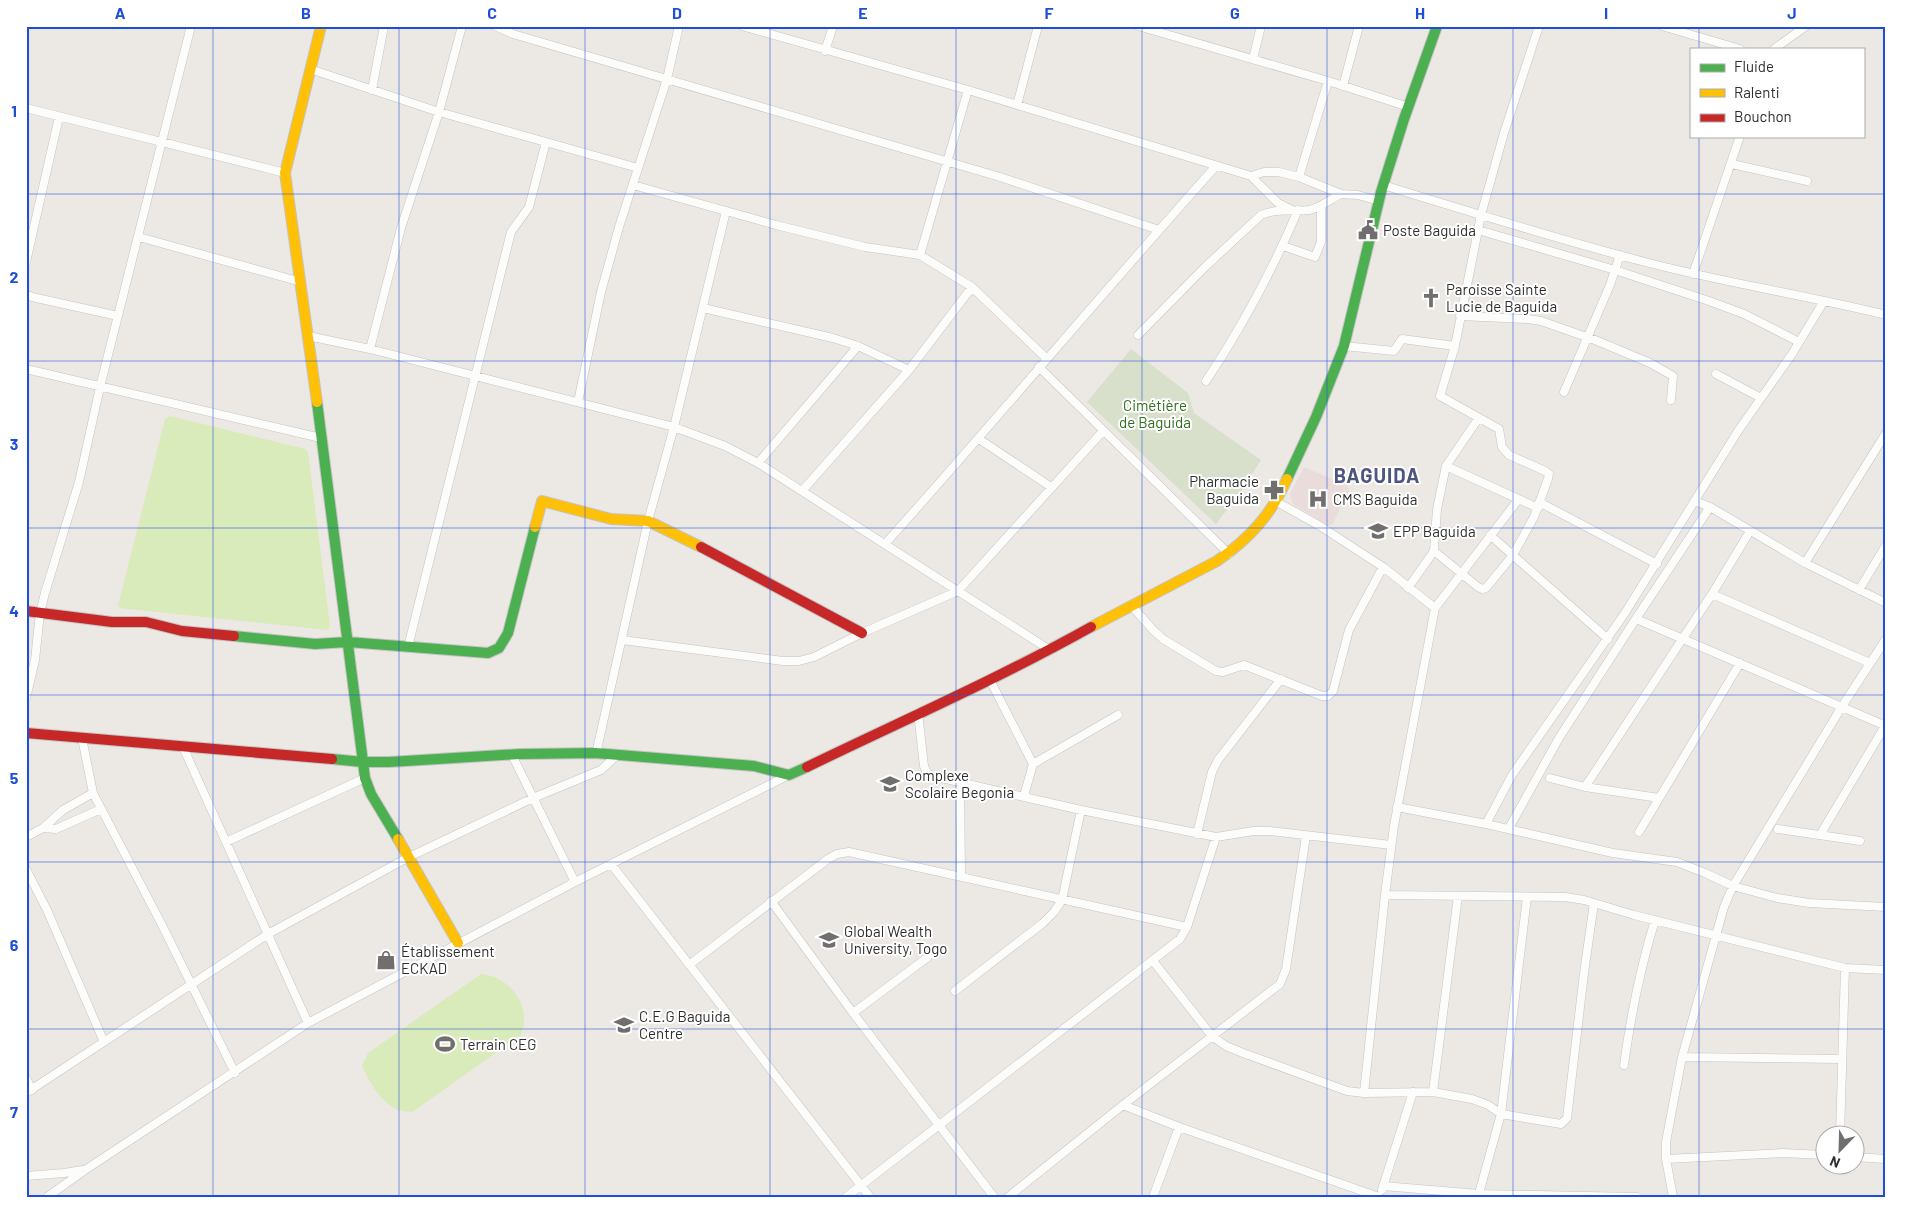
<svg xmlns="http://www.w3.org/2000/svg" width="1912" height="1223" viewBox="0 0 1912 1223" font-family="Barlow,sans-serif">
<rect width="100%" height="100%" fill="#ece8e4"/>
<path fill="#e9dcdb" d="M1304,467L1348,486L1349,491L1332,525H1328L1293,504L1290,494Z"/>
<path fill="#d8e0cc" d="M1131,349L1188,393L1194,413L1261,460L1242,490L1216,524L1087,402Z"/>
<path fill="#d9eabb" d="M170,416L305,449L308,452L330,626L328,630L120,608L118,606L165,419Z
M481,974C511,977 532,1006 521,1035L412,1112C385,1112 373,1088 362,1066L368,1053Z"/>
<g fill="none" stroke-linecap="round" stroke-linejoin="round">
<defs>
<path id="street" d="M495,26L513,34L1000,177L1159,230
M742,26L968,90L1251,176L1278,203L1292,210
M1138,26L1328,81L1409,107
M1662,26L1740,49
M1774,49L1806,26
M825,51L833,26
M1253,59L1261,26
M310,69L439,112L638,168
M1343,86L1359,26
M372,90L384,26
M1017,105L1038,26
M26,108L285,173
M1732,164L1807,181
M1251,176L1264,172H1279L1299,177L1341,194L1358,195L1379,201
M1299,177L1328,81
M633,185L776,225L865,247L920,255L972,287L1046,358
M1383,185C1470,212 1557,239 1645,262C1725,283 1806,295 1886,315
M1478,230L1615,270L1709,301L1744,314L1799,342
M139,237L301,282
M1283,246L1315,257L1321,242V206
M920,255L968,90
M26,262L59,117
M1693,274L1740,136
M26,294L32,297L118,316
M703,308L833,338L858,346L909,370
M1460,316L1528,319L1541,321L1595,340L1650,363L1673,376L1671,400
M1138,335L1205,267L1261,215C1277,208 1292,212 1309,210C1321,208 1330,199 1341,194
M308,336L370,349L674,427L725,446L758,463L1050,650
M1344,346L1394,351L1402,339L1455,346
M370,349L401,228L439,112L462,26
M1039,367L1229,554
M26,369L321,438
M1716,374L1761,398
M1206,381C1242,327 1273,269 1298,210
M1564,392L1610,285L1620,255
M578,402L601,292L619,227L667,79L679,26
M979,439L1051,487
M758,463L858,346
M1446,466L1538,508
M802,491L909,370L972,287
M1695,501L1710,507L1751,531L1805,563L1886,603
M1277,502L1320,526L1383,567L1435,608
M1539,502L1657,564
M1490,535L1608,639
M885,544C997,419 1104,291 1216,166
M1434,551L1478,587L1482,589L1486,588L1513,555L1534,517L1548,479L1549,474L1545,471L1509,455L1502,447L1499,429L1440,396L1455,346L1481,215L1504,133L1539,26
M1805,563L1886,433
M1408,588L1434,551L1437,509L1446,466L1478,419
M1859,590L1886,545
M1712,594L1870,663
M1131,605L1153,630L1163,639L1216,671L1223,672L1244,665L1322,696H1328L1333,691L1349,630L1383,567
M1641,621L1886,726
M622,640L783,661H799L814,657L862,633L958,591L1103,431
M408,647L511,232L529,207L546,142
M990,680L1033,764
M26,698L35,660L40,613L45,593L79,482L100,387L191,26
M918,713L924,766L927,773L933,776L1081,810L1216,837L1254,831H1270L1391,845
M82,738L93,793L162,925L235,1073
M183,747L308,1023
M596,754L648,521L674,427L726,211
M512,755L575,882
M1550,778L1585,787L1712,594L1747,536
M960,781L961,877
M1585,787L1659,798
M1024,796L1033,764L1118,715
M1397,807L1486,824L1512,775L1625,613L1738,431L1792,354L1824,301
M1486,824L1613,853L1677,862L1705,873L1733,886L1777,898L1809,903L1886,907
M43,828L56,829L101,809
M1509,828L1559,738L1637,617L1710,507
M1778,829L1860,841
M1639,832L1740,663
M1197,834L1212,772L1218,760L1281,679
M1820,835L1885,726
M26,837L43,828L63,810L93,793
M226,842L365,778
M611,864L870,1197
M26,869L47,910L104,1042
M1385,895L1565,897L1584,900L1634,915L1845,968L1886,970
M771,901L853,1013L994,1197
M1153,961L1212,1036L1226,1046L1243,1053L1347,1091L1364,1093L1433,1092L1472,1099L1488,1105L1501,1114L1561,1124L1567,1118L1584,973L1594,903
M689,965L828,859L837,854L849,852L1187,927
M955,991L1043,923L1054,912L1062,900L1081,810
M853,1013L928,957
M1682,1057L1842,1059
M1624,1065C1631,1014 1640,969 1655,920
M26,1078L32,1090
M1433,1092L1458,896
M26,1093L268,934L407,858L533,798L601,770L616,756
M1364,1093L1385,895L1394,826L1435,608L1518,500
M1123,1105L1179,1127L1379,1197
M1840,1136L1845,968
M1854,1157L1886,1159
M1666,1159L1783,1153L1824,1155
M26,1176L64,1173L83,1170
M1383,1186L1479,1194L1637,1197
M1382,1190L1413,1092
M47,1197L85,1170L308,1023L575,882L789,775
M846,1197L1180,939L1187,927L1216,837
M1008,1197L1123,1105L1280,984L1286,969L1306,836
M1153,1197L1179,1127
M1478,1197L1501,1114L1527,897
M1673,1197L1666,1159V1142L1682,1057L1724,907L1733,886L1841,708L1886,639"/>
<path id="fast" d="M317,402L365,778L371,794L398,839
M1287,479L1316,417L1344,346L1381,192L1404,119L1437,26
M234,636L315,644L348,642L488,653L499,648L508,633L535,527
M332,759L363,762H389L520,754L595,753L754,766L789,775L807,767"/>
<path id="slow" d="M317,402L285,173L321,26
M535,527L542,501L611,519L648,521L701,547
M1091,627L1217,561C1249,539 1271,515 1287,479
M398,839L458,943"/>
<path id="jam" d="M701,547L862,633
M26,611L112,622H146L182,631L234,636
M26,733L332,759
M807,767C902,721 998,679 1091,627"/>
</defs>
<use href="#street" stroke="#c5c4c5" stroke-width="9"/>
<use href="#fast" stroke="#c5c4c5" stroke-width="12"/>
<use href="#slow" stroke="#c5c4c5" stroke-width="12"/>
<use href="#jam" stroke="#c5c4c5" stroke-width="12"/>
<use href="#street" stroke="#fcfcfb" stroke-width="8"/>
<use href="#fast" stroke="#4caf50" stroke-width="10"/>
<use href="#slow" stroke="#ffc107" stroke-width="10"/>
<use href="#jam" stroke="#c62828" stroke-width="10"/>
</g>
<path fill="none" stroke="#1d4ed8" stroke-width="1" stroke-opacity="0.55" d="M213,26V1197M399,26V1197M585,26V1197M770,26V1197M956,26V1197M1142,26V1197M1327,26V1197M1513,26V1197M1699,26V49M1699,136V1197M26,194H1886M26,361H1886M26,528H1886M26,695H1886M26,862H1886M26,1029H1886"/>
<defs>
<symbol id="civic-bare" viewBox="-9 -9 18 18"><path d="M-.6-6.5H3V-4.5H.6V-3L4-1V1h2V6H-6V1h2V-1L-.6-3ZM-1.2 2.5V6h2.4V2.5Z" fill="#706f6e" stroke="#fff" stroke-width="2.5" paint-order="stroke"/></symbol>
<symbol id="church-bare" viewBox="-9 -9 18 18"><path d="M-1.2-6h2.4v3.5h3.3v2.4h-3.3V6h-2.4V-.1h-3.3v-2.4h3.3Z" fill="#706f6e" stroke="#fff" stroke-width="2.5" paint-order="stroke"/></symbol>
<symbol id="pharmacy-bare" viewBox="-9 -9 18 18"><path d="M-2-6h4v4h4v4h-4v4h-4v-4h-4v-4h4Z" fill="#706f6e" stroke="#fff" stroke-width="2.5" paint-order="stroke"/></symbol>
<symbol id="hospital-bare" viewBox="-9 -9 18 18"><path d="M-5-5h3v3.5h4V-5h3V5h-3V1.5h-4V5h-3Z" fill="#706f6e" stroke="#fff" stroke-width="2.5" paint-order="stroke"/></symbol>
<symbol id="school-bare" viewBox="-9 -9 18 18"><path d="M0-5L7-2L0 1L-7-2ZM-4 1L0 2.5L4 1V4Q0 6-4 4Z" fill="#706f6e" stroke="#fff" stroke-width="2.5" paint-order="stroke"/></symbol>
<symbol id="university-bare" viewBox="-9 -9 18 18"><path d="M0-5L7-2L0 1L-7-2ZM-4 1L0 2.5L4 1V4Q0 6-4 4Z" fill="#706f6e" stroke="#fff" stroke-width="2.5" paint-order="stroke"/></symbol>
<symbol id="shop-bare" viewBox="-9 -9 18 18"><path d="M-5-2.5h2.3a2.7 3.5 0 0 1 5.4 0H5L5.5 6h-11ZM-1.5-2.5h3a1.5 2.3 0 0 0-3 0Z" fill="#706f6e" stroke="#fff" stroke-width="2.5" paint-order="stroke"/></symbol>
<symbol id="stadium-bare" viewBox="-9 -9 18 18"><path d="M0-5a6.5 5 0 1 0 0 10a6.5 5 0 1 0 0-10ZM-3.5-1.8h7v3.6h-7Z" fill="#706f6e" stroke="#fff" stroke-width="2.5" paint-order="stroke"/></symbol>
</defs>
<g fill-rule="evenodd">
<use href="#civic-bare" x="1354" y="216" width="28" height="28"/>
<use href="#church-bare" x="1417" y="284" width="28" height="28"/>
<use href="#pharmacy-bare" x="1260" y="476" width="28" height="28"/>
<use href="#hospital-bare" x="1304" y="485" width="28" height="28"/>
<use href="#school-bare" x="1364" y="517" width="28" height="28"/>
<use href="#school-bare" x="876" y="770" width="28" height="28"/>
<use href="#university-bare" x="815" y="926" width="28" height="28"/>
<use href="#shop-bare" x="372" y="946" width="28" height="28"/>
<use href="#school-bare" x="610" y="1011" width="28" height="28"/>
<use href="#stadium-bare" x="431" y="1030" width="28" height="28"/>
</g>
<g text-anchor="middle" dominant-baseline="central" stroke-width="4" stroke-linejoin="round" paint-order="stroke">
<g font-size="15" fill="#2e2e2e" stroke="#fff" text-anchor="start">
<text x="1383" y="230">Poste Baguida</text>
<text x="1446" y="289">Paroisse Sainte<tspan x="1446" dy="17">Lucie de Baguida</tspan></text>
<text x="1259" y="481" text-anchor="end">Pharmacie<tspan x="1259" dy="17">Baguida</tspan></text>
<text x="1333" y="499">CMS Baguida</text>
<text x="1393" y="531">EPP Baguida</text>
<text x="905" y="775">Complexe<tspan x="905" dy="17">Scolaire Begonia</tspan></text>
<text x="844" y="931">Global Wealth<tspan x="844" dy="17">University, Togo</tspan></text>
<text x="401" y="951">Établissement<tspan x="401" dy="17">ECKAD</tspan></text>
<text x="639" y="1016">C.E.G Baguida<tspan x="639" dy="17">Centre</tspan></text>
<text x="460" y="1044">Terrain CEG</text>
</g>
<g font-size="15" fill="#2c6e1b" stroke="#fff">
<text x="1155" y="405">Cimétière<tspan x="1155" dy="17">de Baguida</tspan></text>
</g>
<g font-size="20" font-weight="bold" letter-spacing="1" fill="#4d5680" stroke="#fff">
<text x="1377" y="475">BAGUIDA</text>
</g>
</g>
<rect width="1912" height="1223" fill="none" stroke="#ffffff" stroke-width="55"/>
<rect x="1690" y="48" width="175" height="90" fill="#ffffff" stroke="#ababab"/>
<rect x="1700" y="64" width="25" height="8" fill="#4caf50" stroke="#ababab"/>
<text x="1734" y="72" font-size="15" fill="#2e2e2e">Fluide</text>
<rect x="1700" y="89" width="25" height="8" fill="#ffc107" stroke="#ababab"/>
<text x="1734" y="98" font-size="15" fill="#2e2e2e">Ralenti</text>
<rect x="1700" y="114" width="25" height="8" fill="#c62828" stroke="#ababab"/>
<text x="1734" y="122" font-size="15" fill="#2e2e2e">Bouchon</text>
<g transform="translate(1840 1150) rotate(203)"><circle r="24" fill="#ffffff" stroke="#ababab"/>
<path d="M0-4L9 19L0 12L-9 19Z" fill="#706f6e"/>
<text y="-8" font-size="14" font-weight="bold" text-anchor="middle" fill="#2e2e2e">N</text>
</g>
<rect x="28" y="28" width="1856" height="1168" fill="none" stroke="#1d4ed8" stroke-width="2"/>
<g font-size="16" text-anchor="middle" font-weight="bold" fill="#1d4ed8">
<text x="120" y="19">A</text>
<text x="306" y="19">B</text>
<text x="492" y="19">C</text>
<text x="677" y="19">D</text>
<text x="863" y="19">E</text>
<text x="1049" y="19">F</text>
<text x="1235" y="19">G</text>
<text x="1420" y="19">H</text>
<text x="1606" y="19">I</text>
<text x="1792" y="19">J</text>
<text x="14" y="117">1</text>
<text x="14" y="283">2</text>
<text x="14" y="450">3</text>
<text x="14" y="617">4</text>
<text x="14" y="784">5</text>
<text x="14" y="951">6</text>
<text x="14" y="1118">7</text>
</g>
</svg>
